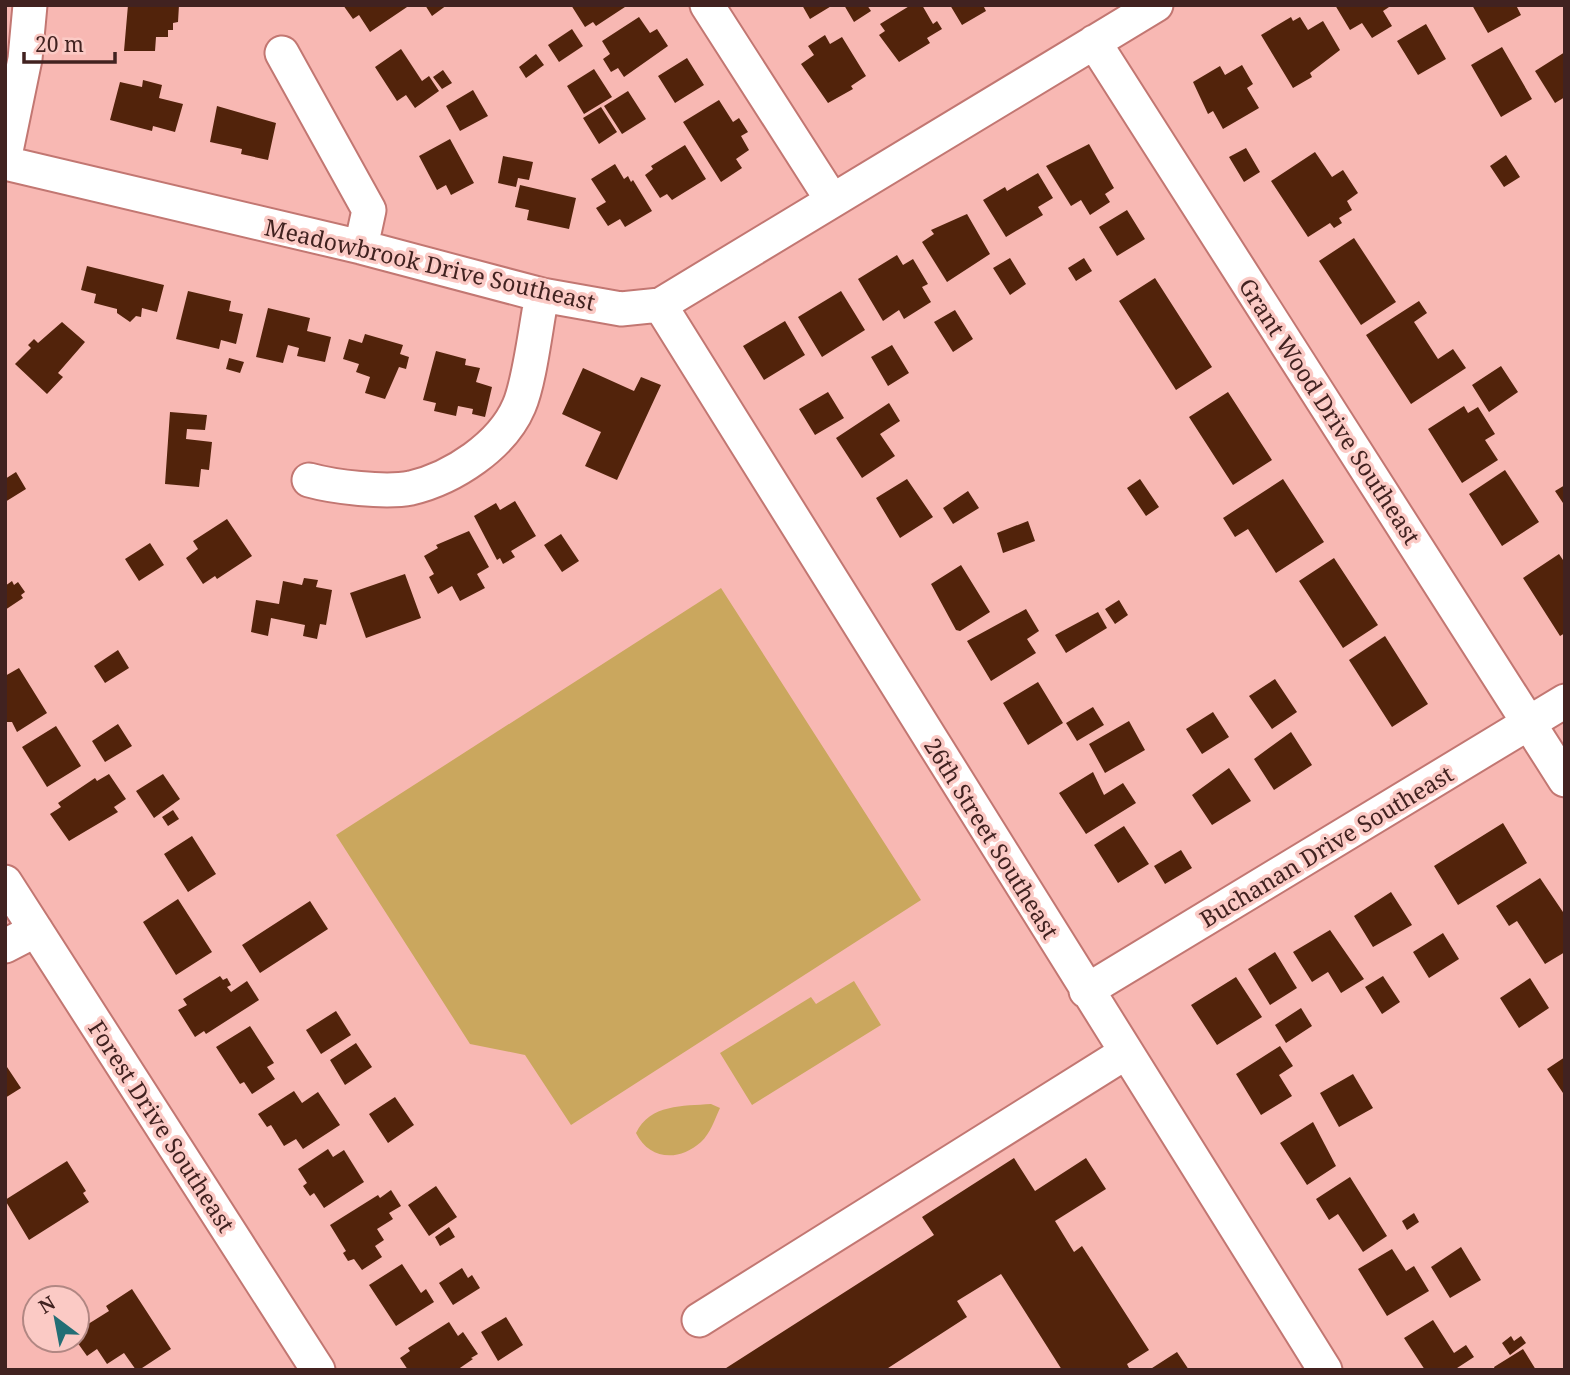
<svg xmlns="http://www.w3.org/2000/svg" width="1570" height="1375" viewBox="0 0 1570 1375" font-family="'Noto Serif',serif">
<rect width="100%" height="100%" fill="#f8b8b3"/>
<path fill="#caa75e" d="M721,588L921,900L571,1125L525,1055L470,1044L336,835Z
M854,981L881,1025L752,1105L720,1053L811,997L816,1004Z
M711,1104L720,1108C715,1119 710,1134 701,1142C679,1162 649,1160 636,1133C650,1104 683,1106 711,1104Z"/>
<path fill="#52230b" d="M128,5H179L178,22L173,23V30H168V37H156L155,51H124Z
M343,5H410L370,32L359,15L353,19Z
M425,5H447L432,16Z
M571,5H628L596,26L593,22L585,27Z
M802,5H833L810,19Z
M844,5H867L871,11L854,22Z
M911,5H922L933,24L937,21L942,29L927,38L930,43L899,62L879,35L885,31L880,24Z
M950,5H983L986,11L962,25Z
M1335,5H1392L1383,11L1392,26L1372,38L1362,23L1350,30Z
M1472,5H1516L1521,15L1488,33Z
M639,17L650,33L657,29L668,46L624,77L618,68L611,72L603,59L610,54L602,41Z
M1291,17L1293,21L1300,17L1308,30L1323,21L1340,50L1310,73L1312,77L1293,88L1261,35Z
M1426,24L1446,59L1418,75L1397,41Z
M572,29L583,46L559,62L548,45Z
M825,35L830,44L842,37L866,76L851,86L853,89L828,103L801,64L814,55L808,46Z
M1502,47L1532,99L1501,117L1471,65Z
M401,49L422,81L429,76L439,91L415,108L406,95L397,101L375,67Z
M1565,52V97L1555,103L1535,71Z
M536,54L544,65L526,78L519,67Z
M687,58L704,85L675,103L658,76Z
M1242,65L1253,84L1247,88L1259,108L1223,129L1213,111L1208,114L1193,82L1220,66L1225,75Z
M594,69L612,97L584,114L567,86Z
M443,70L452,83L442,89L433,77Z
M143,80L162,85L159,98L183,104L175,132L153,126L152,131L110,120L120,82L142,87Z
M473,90L488,116L460,131L446,106Z
M628,91L646,119L622,134L604,106Z
M719,100L733,122L739,118L748,132L741,136L749,150L736,159L742,168L721,182L683,122Z
M217,106L276,123L268,160L241,154L242,149L210,142Z
M601,107L617,132L599,144L583,118Z
M450,139L474,183L451,195L446,185L437,190L419,156Z
M1089,144L1114,188L1105,194L1110,202L1090,215L1081,200L1071,206L1046,166Z
M685,145L706,179L672,200L667,194L660,198L645,175L653,169L651,166Z
M1246,148L1260,172L1244,182L1229,157Z
M1315,152L1332,177L1343,170L1358,193L1347,201L1352,210L1339,218L1342,223L1334,228L1330,223L1308,237L1271,181Z
M1506,155L1520,177L1504,187L1490,166Z
M503,156L533,162L529,180L518,178L516,187L498,183Z
M615,164L624,179L628,176L631,182L633,180L652,211L625,227L620,219L608,226L596,208L606,202L591,179Z
M1038,173L1053,198L1038,207L1043,215L1006,237L983,200L1005,187L1007,191Z
M520,185L576,198L569,229L527,220L529,210L515,207Z
M1127,210L1145,239L1117,256L1099,227Z
M967,214L990,254L947,282L922,242L934,234L931,230Z
M1354,238L1396,302L1361,325L1319,261Z
M897,255L903,265L913,259L928,284L922,287L931,302L904,319L899,310L883,321L858,279Z
M1010,258L1026,284L1010,295L993,268Z
M1084,258L1092,271L1076,281L1068,268Z
M87,266L164,285L157,312L142,308L141,317L136,316L130,322L117,313V309L94,303L96,294L81,290Z
M1155,278L1212,367L1176,390L1119,301Z
M188,291L231,301L229,311L243,314L236,344L221,340L219,349L176,339Z
M841,291L865,330L822,357L798,317Z
M1419,301L1427,313L1414,322L1438,359L1453,349L1466,368L1411,404L1366,335Z
M268,308L310,318L307,331L331,337L325,362L297,356L299,348L288,345L283,363L256,357Z
M955,310L973,339L953,352L934,322Z
M785,321L805,355L764,380L743,346Z
M62,322L85,342L58,373L63,377L47,394L15,364L31,348L28,345L34,339L38,343Z
M365,334L403,345L400,354L409,357L406,369L399,367L385,399L365,393L370,377L356,372L359,364L343,359L349,339L362,343Z
M892,345L909,373L888,386L871,357Z
M436,351L466,359L465,365L480,368L476,382L492,387L485,417L472,414L473,409L458,406L456,416L434,411L436,403L423,400Z
M229,358L244,362L240,373L226,369Z
M1501,366L1518,392L1489,412L1472,385Z
M583,368L634,391L641,377L661,385L617,480L585,466L601,432L562,414Z
M828,392L844,418L815,435L799,409Z
M1228,392L1272,460L1233,485L1189,417Z
M889,403L900,421L880,434L895,456L862,478L836,438Z
M1464,406L1468,413L1478,407L1495,434L1485,440L1498,460L1462,483L1428,429Z
M170,412L207,415L205,430L187,429L186,439L212,442L209,470L201,469L199,487L165,484Z
M1505,470L1539,522L1502,546L1469,494Z
M16,472L26,489L5,502V479Z
M907,479L933,517L900,538L876,498Z
M1140,479L1159,507L1146,516L1127,488Z
M1283,479L1324,542L1276,573L1248,529L1235,537L1223,518Z
M1565,485V506L1555,491Z
M968,491L979,508L953,524L943,508Z
M515,501L536,536L511,551L515,557L503,564L500,558L497,560L474,516L496,503L500,510Z
M227,519L252,556L217,579L215,576L203,584L186,558L198,549L193,541Z
M1028,521L1035,541L1003,553L997,533Z
M469,531L489,567L477,574L485,588L460,601L452,586L438,594L429,577L434,574L424,556L438,548L436,545Z
M561,534L579,561L562,572L544,545Z
M150,543L164,565L139,581L125,559Z
M1559,554L1565,563V633L1560,636L1523,578Z
M1334,558L1378,625L1343,648L1299,581Z
M961,565L990,612L960,631L956,630L931,584Z
M405,574L421,618L366,638L350,593Z
M304,578L318,580L316,587L332,590L326,625L320,624L317,639L303,636L305,625L271,618L268,636L251,632L256,600L279,604L283,581L302,585Z
M12,581L14,585L18,582L25,592L21,595L23,598L5,610V586Z
M1119,600L1128,615L1115,624L1105,609Z
M1026,609L1039,631L1027,639L1036,653L991,681L967,641Z
M1098,612L1107,628L1066,653L1055,635Z
M1385,636L1428,704L1392,727L1349,660Z
M118,650L129,668L105,683L94,666Z
M19,668L47,713L17,732L12,722H5V676Z
M1275,679L1297,712L1272,729L1249,696Z
M1038,682L1063,723L1028,745L1003,703Z
M1093,707L1104,725L1077,741L1066,723Z
M1213,712L1229,737L1202,754L1186,729Z
M1129,721L1145,750L1105,773L1089,744Z
M118,724L132,746L105,762L92,741Z
M56,726L81,766L47,787L22,747Z
M1291,732L1312,765L1274,790L1254,759Z
M1229,768L1251,801L1212,825L1192,795Z
M1093,772L1104,795L1123,783L1136,803L1086,834L1059,793Z
M109,774L126,799L114,807L118,812L69,841L50,814L61,807L58,803L95,778L97,781Z
M163,774L180,799L154,818L136,791Z
M173,810L179,819L168,826L162,817Z
M1503,823L1527,863L1458,905L1434,866Z
M1124,826L1149,864L1118,883L1094,845Z
M192,836L216,874L188,892L164,854Z
M1181,850L1192,868L1165,884L1154,866Z
M1540,878L1565,915V952L1545,964L1517,921L1509,926L1496,906Z
M1391,892L1412,925L1373,947L1354,916Z
M178,899L212,952L176,975L143,922Z
M310,901L328,929L260,973L242,945Z
M1330,930L1364,979L1341,993L1328,972L1312,982L1293,952Z
M1443,933L1459,959L1429,978L1413,952Z
M1275,952L1297,988L1270,1005L1248,969Z
M220,976L223,980L227,978L231,985L227,987L231,992L247,981L259,1000L206,1034L204,1031L195,1037L178,1010L187,1005L183,999Z
M1383,976L1400,1002L1382,1014L1365,987Z
M1236,977L1262,1017L1217,1045L1191,1005Z
M1530,978L1549,1008L1519,1028L1500,998Z
M1301,1008L1312,1026L1286,1043L1275,1025Z
M336,1011L351,1035L321,1054L306,1030Z
M250,1026L274,1063L267,1067L275,1079L252,1094L244,1082L240,1084L216,1047Z
M356,1043L372,1067L345,1085L330,1060Z
M1280,1046L1293,1066L1279,1075L1292,1096L1261,1115L1236,1074Z
M1565,1057V1096L1547,1069Z
M5,1064L21,1088L5,1098Z
M1353,1074L1373,1108L1339,1127L1320,1093Z
M294,1091L302,1103L318,1092L340,1125L303,1149L296,1139L284,1146L271,1125L267,1127L258,1114Z
M395,1097L414,1125L388,1143L369,1114Z
M1313,1122L1336,1166L1307,1185L1280,1143Z
M328,1149L333,1157L344,1150L364,1182L324,1208L314,1193L310,1196L303,1186L307,1183L298,1169Z
M1014,1158L1035,1191L1086,1158L1106,1189L1055,1221L1074,1252L1082,1246L1149,1350L1127,1364L1130,1370H1062L1001,1274L957,1301L967,1317L885,1370H723L934,1235L922,1217Z
M67,1161L86,1191L83,1193L89,1202L29,1240L5,1200Z
M1350,1177L1387,1236L1363,1252L1338,1214L1329,1220L1316,1199Z
M436,1186L457,1217L429,1236L408,1205Z
M391,1190L401,1206L389,1213L393,1219L377,1229L384,1240L375,1246L382,1257L362,1270L354,1259L348,1261L343,1253L346,1251L330,1225L378,1195L380,1198Z
M1414,1213L1419,1222L1407,1230L1402,1221Z
M449,1227L455,1237L440,1246L435,1237Z
M1461,1247L1481,1280L1450,1298L1431,1267Z
M1392,1249L1406,1271L1414,1266L1429,1291L1387,1316L1358,1269Z
M402,1264L421,1293L426,1289L434,1302L396,1326L369,1285Z
M462,1268L468,1278L472,1275L480,1288L453,1305L439,1283Z
M132,1289L171,1349L139,1370H136L124,1353L107,1364L97,1349L87,1356L77,1342V1331L109,1311L106,1306Z
M506,1317L523,1345L498,1361L481,1332Z
M1433,1320L1454,1353L1466,1345L1474,1357L1454,1370H1425L1404,1338Z
M449,1322L458,1336L463,1332L478,1354L471,1358L473,1359L457,1370H408L400,1358L410,1351L408,1348Z
M1511,1336L1514,1341L1521,1336L1526,1343L1510,1355L1502,1343Z
M1523,1349L1536,1370H1495L1494,1367Z
M1177,1352L1189,1370H1149Z"/>
<g fill="none" stroke-linecap="round" stroke-linejoin="round">
<defs>
<path id="minor" d="M707,5L832,200
M1094,42L1565,780
M282,53L369,210L361,247
M5,156L25,59L30,5
M5,163L361,247L542,295L621,309L660,305L1156,5
M660,305L1325,1370
M309,480C334,487 385,493 411,488C453,478 502,446 519,406C530,381 536,324 542,295
M5,882L318,1370
M5,946L36,930
M1086,991L1565,701
M699,1320L1125,1053"/>
</defs>
<use href="#minor" stroke="#c27772" stroke-width="37"/>
<use href="#minor" stroke="#fff" stroke-width="33"/>
</g>
<g text-anchor="middle" dominant-baseline="central" stroke-width="7" stroke-linejoin="round" paint-order="stroke">
<g font-size="23" fill="#412220" stroke="#fbcac5">
<text transform="translate(430 264) rotate(13)">Meadowbrook Drive Southeast</text>
<text transform="translate(1330 411) rotate(57)">Grant Wood Drive Southeast</text>
<text transform="translate(992 838) rotate(58)">26th Street Southeast</text>
<text transform="translate(1326 846) rotate(-31)">Buchanan Drive Southeast</text>
<text transform="translate(162 1126) rotate(57)">Forest Drive Southeast</text>
</g>
</g>
<rect width="1570" height="1375" fill="none" stroke="#412220" stroke-width="14"/>
<g transform="translate(56 1319) rotate(328)"><circle r="33" fill="#fbcac5" stroke="#b18783" stroke-width="2"/>
<path d="M0-5L12 26L0 18L-12 26Z" fill="#236e75"/>
<text y="-10" font-size="19" font-weight="bold" text-anchor="middle" fill="#412220">N</text>
</g>
<path d="M24 52v10h91v-10" fill="none" stroke="#412220" stroke-width="3.5"/>
<text x="35" y="52" font-size="21" fill="#412220" stroke="#fbcac5" stroke-width="5" paint-order="stroke">20 m</text>
</svg>
